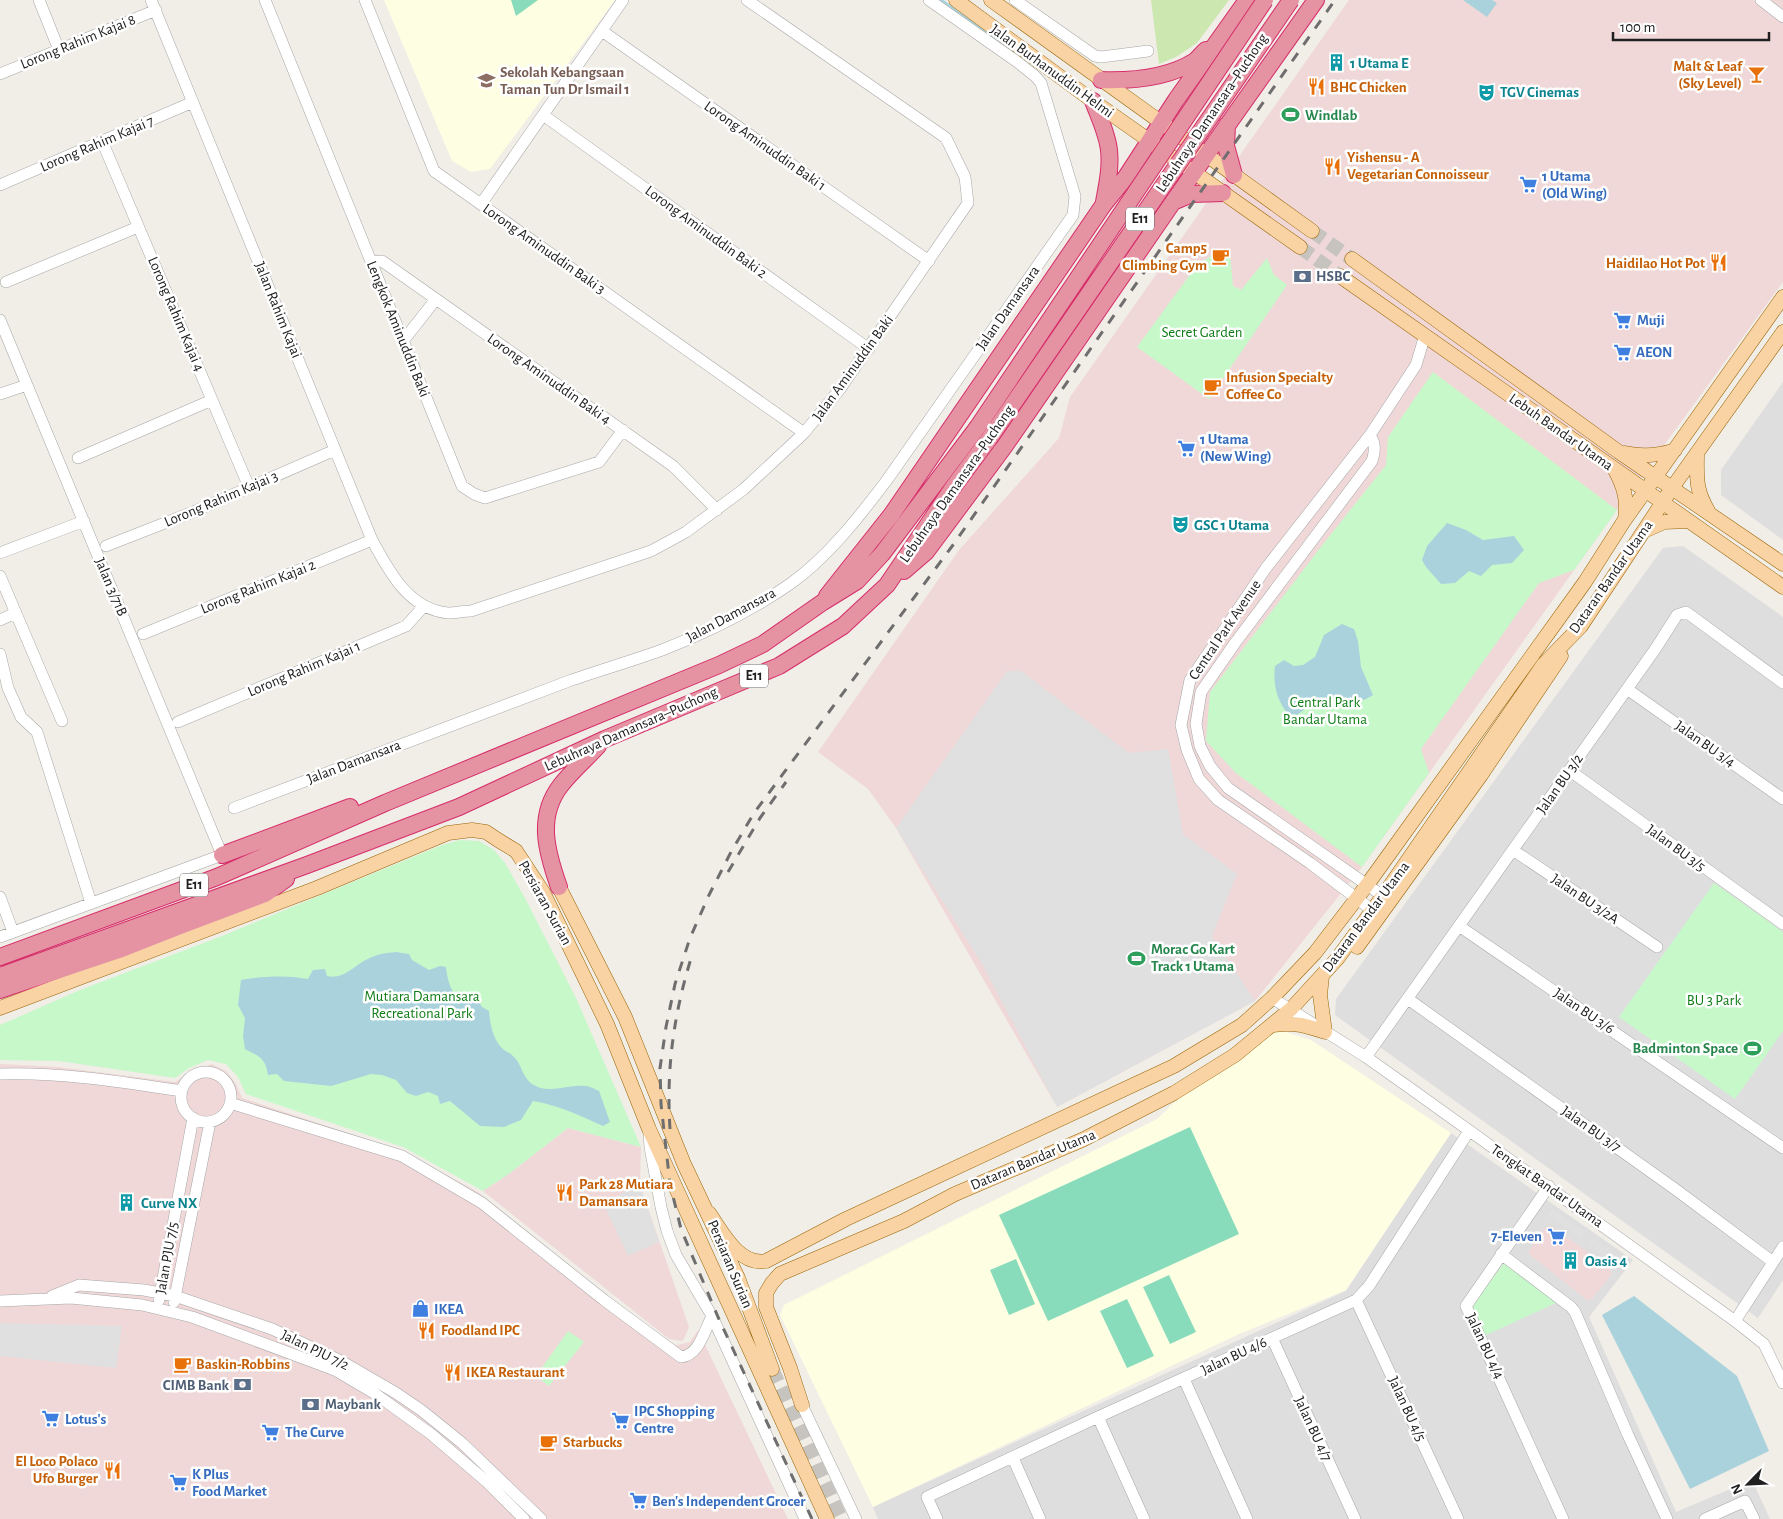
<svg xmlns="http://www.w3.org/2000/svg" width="1783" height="1519" viewBox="0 0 1783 1519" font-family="'Alegreya Sans',sans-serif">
<rect width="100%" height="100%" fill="#f1ede7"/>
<path fill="#dedede" d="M1783,382V540L1721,495V470Z
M1683,546L1783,617V1280L1758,1318L1335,1015L1336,999L1663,548Z
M1451,1133L1633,1260L1589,1317L1676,1512L1752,1480L1770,1519H878L873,1507L1346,1291Z"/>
<path fill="#f0d8d8" d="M1349,0H1783V282L1617,510L1362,867L1255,1001L1057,1107L896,828L868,789L818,752L959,550L1059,438L1070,397Z
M0,1064L58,1067L175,1082L198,1069L212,1064L226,1071L236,1084L242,1098L400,1150L478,1192L667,1343L677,1345L690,1342L698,1330L788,1519H0Z
M568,1128L641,1147L640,1185L689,1327L683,1341L669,1339L483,1191L510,1173Z
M1551,1226L1610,1268L1611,1275L1592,1299L1587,1300L1529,1254L1530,1249L1545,1228Z"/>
<path fill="#fefee3" d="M384,0H615L490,169L471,172L452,161Z
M1274,1028L1311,1040L1451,1133L1346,1290L1237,1335L873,1507L780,1315L784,1305L1157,1119L1177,1100Z"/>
<path fill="#cce8b0" d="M1151,0H1229L1197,43L1176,57L1159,64Z"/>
<path fill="#c7f8ca" d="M1230,254L1233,286L1241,290L1267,258L1274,275L1287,285L1209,399L1137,347L1197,265L1211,256Z
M1433,372L1617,510L1574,570L1539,583L1421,749L1429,773L1362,867L1236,773L1206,741L1210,692L1320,548L1386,465L1388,437Z
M460,840L479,841L494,850L505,863L525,898L576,998L641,1147L568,1128L510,1173L483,1191L403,1147L246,1094L238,1077L226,1064L208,1060L189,1068L175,1078L59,1061L0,1060V1025L80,990L222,936L442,845Z
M1714,883L1783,932V1031L1735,1099L1619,1017Z
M1504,1263L1556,1303L1484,1336L1471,1308Z
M568,1331L584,1342L549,1386L536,1376Z"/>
<path fill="#89dcbb" d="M511,0H538L516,16Z
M1190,1127L1239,1234L1048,1321L999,1215Z
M1016,1259L1035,1304L1009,1315L990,1270Z
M1169,1275L1196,1332L1170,1344L1143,1287Z
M1127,1299L1154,1356L1127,1368L1100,1311Z"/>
<path fill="#e0e0e0" d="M1007,671H1021L1129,753L1168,749L1183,834L1237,874L1212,936L1255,1001L1057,1107L981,962L896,828Z
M640,1185L659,1242L628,1256L603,1203Z
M1552,1209L1585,1232L1581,1239L1548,1215Z
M1593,1238L1626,1262L1621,1269L1589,1244Z
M0,1323L122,1326L116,1368L0,1356Z"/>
<path fill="#aad2dc" d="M1463,0H1492L1497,3L1487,17Z
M1447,523L1466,530L1483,540L1514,536L1524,550L1512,563L1492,565L1481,576L1469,571L1455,583L1441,584L1426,567L1422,560L1427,546Z
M1342,624L1354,629L1358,641L1361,667L1373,695C1358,705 1347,704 1331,697L1316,701L1297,715L1288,714C1276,699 1273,684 1275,666L1284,660L1294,666L1303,665L1315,657L1324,635Z
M396,952L409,954L412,960L429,970L440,966L446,967C448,985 454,1006 477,999L482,1007L489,1011C490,1024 493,1041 504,1050C507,1052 510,1053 513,1056C522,1064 522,1077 532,1084C548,1095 568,1084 585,1086C589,1086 595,1089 599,1091L610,1122L603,1126C581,1116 558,1105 533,1101L521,1120L504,1127L480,1126L450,1101L440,1104L438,1096L428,1092L416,1096L407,1093L396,1080L382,1075L371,1074L331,1086L284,1081L277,1074L268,1075C265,1057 260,1057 245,1049L243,1036L245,1018L238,1005L241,980C262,976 287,975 308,979L313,970L325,969L327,976C344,980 354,965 368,959C377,954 386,953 396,952Z
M1634,1296L1737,1376L1769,1451L1690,1489L1602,1315Z"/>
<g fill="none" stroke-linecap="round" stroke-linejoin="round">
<path stroke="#aad2dc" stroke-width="3" d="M941,0L1022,58"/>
<path stroke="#c7c4bf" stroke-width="14" stroke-dasharray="14 7" stroke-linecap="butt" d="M1312,231L1352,259
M1300,247L1340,276
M772,1369L841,1519"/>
<defs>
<path id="minor" d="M39,0L59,50
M151,0L372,540C389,571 408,609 448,613C455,613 464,611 471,611L651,551L686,532L744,489L804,433L840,389L968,203L965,177L946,138L747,0
M265,0L462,486L474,494L485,498L599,462L623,430
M365,0L434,171L804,433
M1015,0L1095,56L1101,57L1148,51
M1761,0L1783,17
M602,31L929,261
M0,74L156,10
M543,115L869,349
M102,141L249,487
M0,185L193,102
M481,204L623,0
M371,262L382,261L673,466L717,510
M6,282L138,227
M0,320L222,855L0,937
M403,341L436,299
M0,394L27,385
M1370,435C1376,444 1375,452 1372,461L1235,643L1201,692L1196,724L1200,746L1210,766L1228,788L1383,896
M78,458L212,400
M106,546L193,512L335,450
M0,553L84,521
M0,576L62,721
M0,620L15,613
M143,634L372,540
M0,654L8,688L21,717L37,732L91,903
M1627,689L1783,799
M178,722L406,626L424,606
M1569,770L1783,924
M234,808C345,766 457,724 569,681C600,670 632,661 662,650C706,633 751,611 790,584C828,557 859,517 887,480L1073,215L1075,196L1041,83L1035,76L1016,61L929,0
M1513,850L1657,947
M0,897L13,932
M1372,910L1310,863L1218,800L1199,779L1187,750L1181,725L1190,680L1266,568L1370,435L1416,365L1425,335
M1459,926L1783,1148
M1272,998L1366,1057L1407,1086L1735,1321L1764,1344L1783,1383
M1408,999L1675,1189L1773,1262
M1366,1057L1656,648L1677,615L1686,612L1783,683
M181 1097a25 25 0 1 1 50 0a25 25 0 1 1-50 0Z
M0,1074C61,1072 122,1082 182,1091
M230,1103L402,1156L482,1203L604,1300L681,1357C699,1356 705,1329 712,1316
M649,1133L650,1147L661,1207L667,1231L676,1255L712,1316L805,1519
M1549,1186L1466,1306L1563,1519
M1501,1254L1571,1307L1575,1312L1628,1435L1667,1519
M52,1296L79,1285L144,1290L175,1296L272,1329L341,1361L396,1393L421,1410L462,1443L541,1519
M159,1300L193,1118
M1356,1300L1458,1519
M0,1301L71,1298L142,1305L192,1317L335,1370L374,1393L431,1434L487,1482L524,1519
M174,1302L210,1122
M1735,1321L1783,1247
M1272,1338L1355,1519
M1184,1379L1247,1519
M802,1405L856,1519
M1098,1417L1144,1519
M1013,1458L1040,1519
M937,1519L927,1497L1098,1417L1356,1300L1369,1286L1469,1131
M1705,1519L1745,1501L1754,1519"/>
<path id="major" d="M956,0L1093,101L1300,247
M991,0L1312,231
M1352,259L1619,452L1783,564
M1340,276L1783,587
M1625,453C1643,457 1658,456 1675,450
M1697,453C1697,478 1695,488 1708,511
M1615,470C1624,487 1628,500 1625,519
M1644,531L1664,522L1689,521
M559,887L625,1017L684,1164L738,1278L772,1369
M1357,947L1481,775L1561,656
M0,1008L317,888L448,833L472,830L486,832L498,840L516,851L543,892L607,1024L649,1129L827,1519
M1273,1025C1294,1022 1305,1025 1325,1032L1320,995L1322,976
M709,1213C722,1232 739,1266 766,1261L846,1219L1174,1066L1242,1025L1272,998L1315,953L1367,885L1585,582L1624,521L1783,297
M802,1405L790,1368L766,1307V1293L772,1283L780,1274L904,1221L955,1194L1082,1140L1174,1093L1235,1055L1291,1009L1337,959L1383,896L1543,665L1581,626L1672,488L1783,332"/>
<path id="highway" d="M1101,80C1131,81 1168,78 1195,61C1199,58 1202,53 1206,50
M1093,101C1099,117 1107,133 1109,150C1111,168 1107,185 1104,202
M1227,125L1226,146L1234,175
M1173,202L1192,194L1223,193
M904,571L926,552L1004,447L1173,202L1316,0
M827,596L892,514L1104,204L1126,177L1176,100L1247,0
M222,855L350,807
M559,887C547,853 536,817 561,785C572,771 586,759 598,746
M0,957L217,877L385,803L719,665L763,644L823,602L857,581L882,554L977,428
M0,976L307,865L459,807L605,739L779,666L843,626L887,585L954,486L989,439
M0,990L119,950L180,926L265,894L286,879"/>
</defs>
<use href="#minor" stroke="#a7a7a7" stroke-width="12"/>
<use href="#major" stroke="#986505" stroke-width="15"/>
<use href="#highway" stroke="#d62d69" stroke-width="18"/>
<use href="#minor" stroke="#fff" stroke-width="11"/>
<use href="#major" stroke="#f9d3a4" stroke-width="14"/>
<use href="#highway" stroke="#e592a3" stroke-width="16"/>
<path stroke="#6e6e6e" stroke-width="3" stroke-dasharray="10 10" stroke-linecap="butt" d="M728,872L760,818L786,782
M670,1129C666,1067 674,1012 693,952
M812,1519L718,1317L681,1229L670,1184L661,1104L660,1068L666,1027L675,984L690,938L709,895L731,852L754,813L953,545L1335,0"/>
<defs>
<path id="highway-bridge" d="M977,428L1265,0
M989,439L1291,0"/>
</defs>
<use href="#highway-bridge" stroke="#d62d69" stroke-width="18" stroke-linecap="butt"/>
<use href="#highway-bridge" stroke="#e592a3" stroke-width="16"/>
</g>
<defs>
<symbol id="building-bare" viewBox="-9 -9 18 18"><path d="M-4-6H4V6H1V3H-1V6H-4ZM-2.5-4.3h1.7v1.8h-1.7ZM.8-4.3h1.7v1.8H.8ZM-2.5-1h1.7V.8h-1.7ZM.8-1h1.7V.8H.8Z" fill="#0f9aa8" stroke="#fff" stroke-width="2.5" paint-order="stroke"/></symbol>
<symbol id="bar-bare" viewBox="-9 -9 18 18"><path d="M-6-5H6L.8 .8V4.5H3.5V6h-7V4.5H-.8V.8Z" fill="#e8710a" stroke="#fff" stroke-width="2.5" paint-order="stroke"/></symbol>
<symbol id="school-bare" viewBox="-9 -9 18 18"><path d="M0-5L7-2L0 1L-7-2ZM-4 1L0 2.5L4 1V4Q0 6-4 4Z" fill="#8d6e63" stroke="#fff" stroke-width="2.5" paint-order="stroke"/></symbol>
<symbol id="restaurant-bare" viewBox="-9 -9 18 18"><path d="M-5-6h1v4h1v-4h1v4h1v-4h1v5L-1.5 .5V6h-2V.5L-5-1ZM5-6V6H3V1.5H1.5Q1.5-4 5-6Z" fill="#e8710a" stroke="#fff" stroke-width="2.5" paint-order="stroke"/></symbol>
<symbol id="theatre-bare" viewBox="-9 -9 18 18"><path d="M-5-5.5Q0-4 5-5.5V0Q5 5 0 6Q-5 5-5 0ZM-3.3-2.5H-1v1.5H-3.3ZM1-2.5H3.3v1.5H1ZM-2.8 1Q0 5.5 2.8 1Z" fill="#0f9aa8" stroke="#fff" stroke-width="2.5" paint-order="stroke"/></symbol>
<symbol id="stadium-bare" viewBox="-9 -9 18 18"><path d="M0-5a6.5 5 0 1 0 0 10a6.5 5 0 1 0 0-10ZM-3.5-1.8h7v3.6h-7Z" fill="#2e9e5b" stroke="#fff" stroke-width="2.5" paint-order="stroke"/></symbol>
<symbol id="supermarket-bare" viewBox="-9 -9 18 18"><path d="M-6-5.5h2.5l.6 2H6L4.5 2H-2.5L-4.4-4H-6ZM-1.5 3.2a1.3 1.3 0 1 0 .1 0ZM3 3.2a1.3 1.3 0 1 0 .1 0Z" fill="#3f7fe0" stroke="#fff" stroke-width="2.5" paint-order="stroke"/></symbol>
<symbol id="cafe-bare" viewBox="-9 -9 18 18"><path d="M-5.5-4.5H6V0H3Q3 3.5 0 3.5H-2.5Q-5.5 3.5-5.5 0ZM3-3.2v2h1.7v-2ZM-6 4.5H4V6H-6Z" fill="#e8710a" stroke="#fff" stroke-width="2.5" paint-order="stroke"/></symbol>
<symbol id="bank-bare" viewBox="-9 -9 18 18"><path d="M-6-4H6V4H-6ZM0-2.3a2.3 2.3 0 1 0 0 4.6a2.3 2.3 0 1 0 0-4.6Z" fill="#5c6f8a" stroke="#fff" stroke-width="2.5" paint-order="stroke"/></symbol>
<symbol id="shop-bare" viewBox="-9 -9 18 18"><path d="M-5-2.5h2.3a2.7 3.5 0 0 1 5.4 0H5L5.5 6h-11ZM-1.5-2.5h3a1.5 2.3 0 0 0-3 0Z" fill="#3f7fe0" stroke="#fff" stroke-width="2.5" paint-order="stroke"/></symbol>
</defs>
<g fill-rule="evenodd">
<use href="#building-bare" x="1324" y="50" width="25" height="25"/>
<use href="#bar-bare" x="1744" y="62" width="25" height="25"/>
<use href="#school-bare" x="474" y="68" width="25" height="25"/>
<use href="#restaurant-bare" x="1304" y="74" width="25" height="25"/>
<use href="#theatre-bare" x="1474" y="80" width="25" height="25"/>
<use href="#stadium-bare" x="1278" y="102" width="25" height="25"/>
<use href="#restaurant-bare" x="1320" y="154" width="25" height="25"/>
<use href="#supermarket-bare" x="1516" y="172" width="25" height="25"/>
<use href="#cafe-bare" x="1208" y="244" width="25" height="25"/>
<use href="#restaurant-bare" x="1706" y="250" width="25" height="25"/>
<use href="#bank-bare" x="1290" y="264" width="25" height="25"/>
<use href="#supermarket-bare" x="1610" y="308" width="25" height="25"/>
<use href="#supermarket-bare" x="1610" y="340" width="25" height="25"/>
<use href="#cafe-bare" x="1200" y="374" width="25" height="25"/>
<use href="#supermarket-bare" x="1174" y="436" width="25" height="25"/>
<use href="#theatre-bare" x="1168" y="512" width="25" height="25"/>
<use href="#stadium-bare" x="1124" y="946" width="25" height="25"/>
<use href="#stadium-bare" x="1740" y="1036" width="25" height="25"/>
<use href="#restaurant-bare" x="552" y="1180" width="25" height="25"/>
<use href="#building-bare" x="114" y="1190" width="25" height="25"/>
<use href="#supermarket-bare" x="1544" y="1224" width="25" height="25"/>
<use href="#building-bare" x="1558" y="1248" width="25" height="25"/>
<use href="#shop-bare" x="408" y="1296" width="25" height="25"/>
<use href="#restaurant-bare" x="414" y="1318" width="25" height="25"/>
<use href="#cafe-bare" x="170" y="1352" width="25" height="25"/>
<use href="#restaurant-bare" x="440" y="1360" width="25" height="25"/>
<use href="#bank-bare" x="230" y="1372" width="25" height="25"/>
<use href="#bank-bare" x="298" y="1392" width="25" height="25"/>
<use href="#supermarket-bare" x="38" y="1406" width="25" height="25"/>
<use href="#supermarket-bare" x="608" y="1408" width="25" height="25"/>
<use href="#supermarket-bare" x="258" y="1420" width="25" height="25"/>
<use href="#cafe-bare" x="536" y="1430" width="25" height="25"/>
<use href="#restaurant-bare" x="100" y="1458" width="25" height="25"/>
<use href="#supermarket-bare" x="166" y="1470" width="25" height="25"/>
<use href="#supermarket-bare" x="626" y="1488" width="25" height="25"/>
</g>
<g text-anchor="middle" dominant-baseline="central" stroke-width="5" stroke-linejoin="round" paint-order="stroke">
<g fill="#fff" stroke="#636363" stroke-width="1">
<rect x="1126" y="207.5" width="28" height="23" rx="4"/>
<rect x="740" y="664.5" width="28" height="23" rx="4"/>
<rect x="180" y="873.5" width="28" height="23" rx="4"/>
</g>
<g font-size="14" font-weight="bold" fill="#202020">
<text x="1140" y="219">E11</text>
<text x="754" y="676">E11</text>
<text x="194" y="885">E11</text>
</g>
<g font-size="15" fill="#202020" stroke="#fff">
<text transform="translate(78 42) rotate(-22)">Lorong Rahim Kajai 8</text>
<text transform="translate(1052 71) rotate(36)">Jalan Burhanuddin Helmi</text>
<text transform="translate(1212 113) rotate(-56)">Lebuhraya Damansara–Puchong</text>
<text transform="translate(97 144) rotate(-23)">Lorong Rahim Kajai 7</text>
<text transform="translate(765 146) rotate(35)">Lorong Aminuddin Baki 1</text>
<text transform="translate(706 232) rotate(36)">Lorong Aminuddin Baki 2</text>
<text transform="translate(544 249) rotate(35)">Lorong Aminuddin Baki 3</text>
<text transform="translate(1008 308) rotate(-55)">Jalan Damansara</text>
<text transform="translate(278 310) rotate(68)">Jalan Rahim Kajai</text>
<text transform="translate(176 314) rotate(67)">Lorong Rahim Kajai 4</text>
<text transform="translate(398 329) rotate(68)">Lengkok Aminuddin Baki</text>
<text transform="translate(853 368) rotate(-54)">Jalan Aminuddin Baki</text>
<text transform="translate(549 379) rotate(35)">Lorong Aminuddin Baki 4</text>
<text transform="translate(1561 432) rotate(35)">Lebuh Bandar Utama</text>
<text transform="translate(957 484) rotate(-55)">Lebuhraya Damansara–Puchong</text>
<text transform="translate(221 499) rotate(-23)">Lorong Rahim Kajai 3</text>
<text transform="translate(1611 577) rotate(-55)">Dataran Bandar Utama</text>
<text transform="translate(111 587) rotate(67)">Jalan 3/71B</text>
<text transform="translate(258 587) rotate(-22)">Lorong Rahim Kajai 2</text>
<text transform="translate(731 615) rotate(-28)">Jalan Damansara</text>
<text transform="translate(1225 630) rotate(-56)">Central Park Avenue</text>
<text transform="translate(304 669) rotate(-23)">Lorong Rahim Kajai 1</text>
<text transform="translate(631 729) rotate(-24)">Lebuhraya Damansara–Puchong</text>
<text transform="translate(1705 744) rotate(35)">Jalan BU 3/4</text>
<text transform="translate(354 762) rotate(-21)">Jalan Damansara</text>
<text transform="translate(1560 784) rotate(-55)">Jalan BU 3/2</text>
<text transform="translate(1676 848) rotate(36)">Jalan BU 3/5</text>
<text transform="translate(1585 899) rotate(34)">Jalan BU 3/2A</text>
<text transform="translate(545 903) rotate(61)">Persiaran Surian</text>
<text transform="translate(1366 917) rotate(-53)">Dataran Bandar Utama</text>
<text transform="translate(1584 1011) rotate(34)">Jalan BU 3/6</text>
<text transform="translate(1591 1129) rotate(35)">Jalan BU 3/7</text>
<text transform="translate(1033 1160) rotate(-23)">Dataran Bandar Utama</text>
<text transform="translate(1547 1186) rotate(35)">Tengkat Bandar Utama</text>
<text transform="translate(167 1258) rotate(-80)">Jalan PJU 7/5</text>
<text transform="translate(730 1264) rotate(67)">Persiaran Surian</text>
<text transform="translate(1485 1346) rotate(65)">Jalan BU 4/4</text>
<text transform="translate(315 1350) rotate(26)">Jalan PJU 7/2</text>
<text transform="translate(1234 1356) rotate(-25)">Jalan BU 4/6</text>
<text transform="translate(1407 1409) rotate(65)">Jalan BU 4/5</text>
<text transform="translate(1313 1429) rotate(65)">Jalan BU 4/7</text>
</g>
<g font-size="15" font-weight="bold" fill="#0d838f" stroke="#fff" text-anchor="start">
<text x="1350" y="63">1 Utama E</text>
<text x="1500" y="92">TGV Cinemas</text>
<text x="1194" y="525">GSC 1 Utama</text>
<text x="141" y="1203">Curve NX</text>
<text x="1585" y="1261">Oasis 4</text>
</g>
<g font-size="15" font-weight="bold" fill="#c56008" stroke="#fff" text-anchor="start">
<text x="1742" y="66" text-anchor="end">Malt &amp; Leaf<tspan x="1742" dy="17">(Sky Level)</tspan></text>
<text x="1330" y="87">BHC Chicken</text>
<text x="1347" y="157">Yishensu - A<tspan x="1347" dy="17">Vegetarian Connoisseur</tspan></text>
<text x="1207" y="248" text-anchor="end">Camp5<tspan x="1207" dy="17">Climbing Gym</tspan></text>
<text x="1705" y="263" text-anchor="end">Haidilao Hot Pot</text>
<text x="1226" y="377">Infusion Specialty<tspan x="1226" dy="17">Coffee Co</tspan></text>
<text x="579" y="1184">Park 28 Mutiara<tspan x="579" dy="17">Damansara</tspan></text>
<text x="441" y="1330">Foodland IPC</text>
<text x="196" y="1364">Baskin-Robbins</text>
<text x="466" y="1372">IKEA Restaurant</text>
<text x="563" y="1442">Starbucks</text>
<text x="98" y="1461" text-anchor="end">El Loco Polaco<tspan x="98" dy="17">Ufo Burger</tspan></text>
</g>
<g font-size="15" font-weight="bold" fill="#785e54" stroke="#fff" text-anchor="start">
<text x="500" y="72">Sekolah Kebangsaan<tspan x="500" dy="17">Taman Tun Dr Ismail 1</tspan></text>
</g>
<g font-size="15" font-weight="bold" fill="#27864d" stroke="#fff" text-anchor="start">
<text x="1305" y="115">Windlab</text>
<text x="1151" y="949">Morac Go Kart<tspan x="1151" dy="17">Track 1 Utama</tspan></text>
<text x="1738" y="1048" text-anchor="end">Badminton Space</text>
</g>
<g font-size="15" font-weight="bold" fill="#366cbe" stroke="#fff" text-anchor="start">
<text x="1542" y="176">1 Utama<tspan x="1542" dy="17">(Old Wing)</tspan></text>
<text x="1637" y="320">Muji</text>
<text x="1636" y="352">AEON</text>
<text x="1200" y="439">1 Utama<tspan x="1200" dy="17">(New Wing)</tspan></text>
<text x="1542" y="1236" text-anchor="end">7-Eleven</text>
<text x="434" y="1309">IKEA</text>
<text x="634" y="1411">IPC Shopping<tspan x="634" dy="17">Centre</tspan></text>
<text x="65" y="1419">Lotus's</text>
<text x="285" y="1432">The Curve</text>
<text x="192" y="1474">K Plus<tspan x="192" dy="17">Food Market</tspan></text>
<text x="652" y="1501">Ben's Independent Grocer</text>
</g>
<g font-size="15" font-weight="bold" fill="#4e5e75" stroke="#fff" text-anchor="start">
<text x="1316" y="276">HSBC</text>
<text x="229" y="1385" text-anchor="end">CIMB Bank</text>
<text x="325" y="1404">Maybank</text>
</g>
<g font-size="15" fill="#107d17" stroke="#fff">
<text x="1202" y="332">Secret Garden</text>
<text x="1325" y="702">Central Park<tspan x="1325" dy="17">Bandar Utama</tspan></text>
<text x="422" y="996">Mutiara Damansara<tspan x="422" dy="17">Recreational Park</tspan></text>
<text x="1714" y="1000">BU 3 Park</text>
</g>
</g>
<g transform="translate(1748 1484) rotate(246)" stroke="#ffffff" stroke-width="4" paint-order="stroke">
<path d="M0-4L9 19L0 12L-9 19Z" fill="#202020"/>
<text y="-8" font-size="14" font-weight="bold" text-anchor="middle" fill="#202020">N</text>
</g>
<path d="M1613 32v8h156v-8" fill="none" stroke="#202020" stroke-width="2.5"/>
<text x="1620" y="32" font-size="15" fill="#202020" stroke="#ffffff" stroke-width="4" paint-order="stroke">100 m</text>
</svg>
